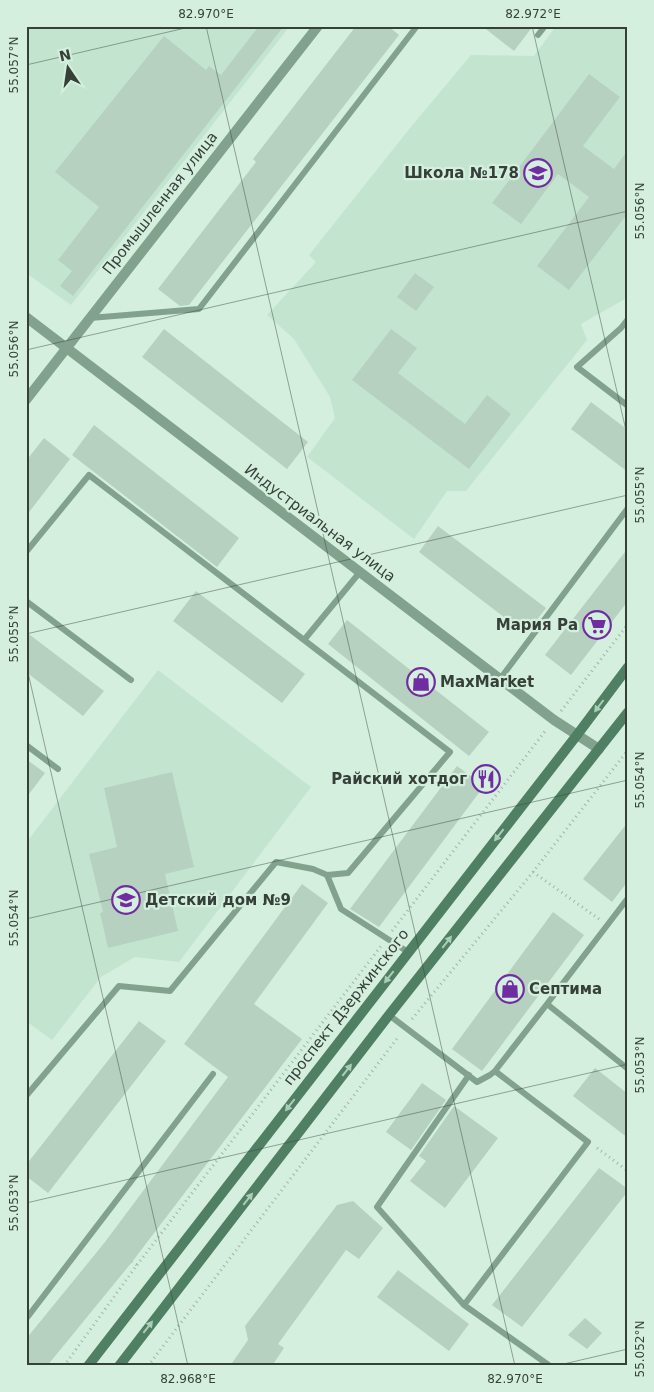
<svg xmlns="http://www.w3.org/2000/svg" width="654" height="1392" viewBox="0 0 654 1392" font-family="'DejaVu Sans',sans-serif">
<rect width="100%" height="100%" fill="#d4efde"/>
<path fill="#c3e5cf" d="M26,26H290L71,305L26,273Z
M556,26H628V295L625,299L581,324L587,340L466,491H447L414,539L307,457L335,418L330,397L294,339L267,315L316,262L309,255L410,128L471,55L534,56Z
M158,670L311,787L179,962L135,957L101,977L52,1040L26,1021V843Z"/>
<path fill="#b7d1c0" d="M259,26H284L73,296L60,286L72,271L58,260L99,207L55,172L164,36L206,70L209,66L221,75Z
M356,26H388L399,35L189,305L180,306L158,289L256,162L253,159Z
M482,26H533L514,51Z
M589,74L620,97L583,146L614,169L628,150V213L569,290L537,266L589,197L558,174L521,224L492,203Z
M415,273L434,287L416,311L397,297Z
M164,329L308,442L287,469L142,357Z
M391,329L417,348L398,373L465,424L487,395L511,414L469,469L352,380Z
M591,402L628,430V472L571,429Z
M94,425L239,538L217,567L72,455Z
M44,438L70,459L26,516V461Z
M438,526L546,608L526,634L419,552Z
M628,548V601L571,675L545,655Z
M196,591L305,674L282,703L173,621Z
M347,620L489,732L469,756L328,644Z
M26,632L104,691L83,716L26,672Z
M26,759L45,773L26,798Z
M457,766L484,786L379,927L350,909Z
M172,772L194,867L165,874L178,931L108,948L100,913L103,912L89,854L117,847L104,788Z
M628,822V881L612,902L583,879Z
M302,884L328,903L254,1004L302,1039L132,1262L47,1366H26V1339L105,1242L228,1077L184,1044Z
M553,912L584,935L482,1071L452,1049Z
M139,1021L166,1041L48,1193L26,1176V1165Z
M595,1068L628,1094V1138L573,1096Z
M422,1083L446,1100L411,1150L386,1132Z
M454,1106L498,1138L445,1208L410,1181L426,1161L419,1156Z
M599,1168L628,1189V1191L522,1327L492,1305Z
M353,1201L383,1228L359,1259L346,1250L278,1344L284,1348L272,1366H230L248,1340L245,1326L337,1205Z
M398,1270L469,1324L449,1351L377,1297Z
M585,1318L602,1333L587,1349L568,1335Z"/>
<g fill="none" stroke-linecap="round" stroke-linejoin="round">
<path stroke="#9fb5a7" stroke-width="3" stroke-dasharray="1 4" stroke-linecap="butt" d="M561,711L628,624
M533,872L599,919
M392,931L546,730
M412,1019L533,872L628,750
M597,1148L628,1171
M137,1265L381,946
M64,1366L137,1265L132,1262
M148,1366L399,1036"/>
<path stroke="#82a28e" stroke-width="6" d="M538,35L545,26
M90,318L199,309L417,26
M628,319L621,328L577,367L628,406
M26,552L89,475L450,752L348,873L327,875L313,869L276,862L170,991L119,986L26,1096
M26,601L131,680
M304,640L360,572
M500,679L628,508
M26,745L58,769
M327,875L341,909L408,952
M628,898L547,1004L628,1069
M389,1015L477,1082L490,1075L495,1071L547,1004
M495,1071L588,1142L464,1305L550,1366
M464,1305L377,1207L469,1075
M26,1319L213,1074"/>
<path stroke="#82a28e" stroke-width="10" d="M26,317L500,679L554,720L599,749"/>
<path stroke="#82a28e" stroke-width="10" d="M26,400L318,26"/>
<path stroke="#508063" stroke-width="10" d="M88,1366L577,735L628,667
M119,1366L389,1015L628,712"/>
</g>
<defs><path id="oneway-solid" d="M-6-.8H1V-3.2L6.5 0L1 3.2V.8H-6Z" transform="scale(1.25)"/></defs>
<g fill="#acceb9">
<use href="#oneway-solid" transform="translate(599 706) rotate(127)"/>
<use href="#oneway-solid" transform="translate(499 835) rotate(128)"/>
<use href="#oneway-solid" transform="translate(447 942) rotate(-52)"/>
<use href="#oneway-solid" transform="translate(389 977) rotate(128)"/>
<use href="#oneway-solid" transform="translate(347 1070) rotate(-52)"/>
<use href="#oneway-solid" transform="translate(290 1105) rotate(128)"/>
<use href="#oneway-solid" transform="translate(248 1199) rotate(-52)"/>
<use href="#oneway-solid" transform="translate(148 1327) rotate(-52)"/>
</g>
<path fill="none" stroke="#364039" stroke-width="1" stroke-opacity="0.45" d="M206,26L515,1366M532,26L628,439M26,65L194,26M26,350L628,211M26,634L628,495M26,664L188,1366M26,919L628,780M26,1203L628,1064M555,1366L628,1349"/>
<defs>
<symbol id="school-ring" viewBox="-11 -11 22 22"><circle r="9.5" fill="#d4efde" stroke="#702da1" stroke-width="1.5"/><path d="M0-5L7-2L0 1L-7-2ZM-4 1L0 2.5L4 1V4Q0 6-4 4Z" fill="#702da1"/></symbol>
<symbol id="supermarket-ring" viewBox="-11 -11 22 22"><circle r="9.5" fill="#d4efde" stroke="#702da1" stroke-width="1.5"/><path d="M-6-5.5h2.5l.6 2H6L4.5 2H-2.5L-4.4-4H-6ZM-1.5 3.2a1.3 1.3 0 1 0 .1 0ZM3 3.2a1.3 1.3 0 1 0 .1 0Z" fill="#702da1"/></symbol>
<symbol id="shop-ring" viewBox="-11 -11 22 22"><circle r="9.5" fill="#d4efde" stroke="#702da1" stroke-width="1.5"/><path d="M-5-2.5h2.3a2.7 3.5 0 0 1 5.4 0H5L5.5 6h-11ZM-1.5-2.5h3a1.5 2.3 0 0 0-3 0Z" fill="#702da1"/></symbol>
<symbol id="restaurant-ring" viewBox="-11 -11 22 22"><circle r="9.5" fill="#d4efde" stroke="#702da1" stroke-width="1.5"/><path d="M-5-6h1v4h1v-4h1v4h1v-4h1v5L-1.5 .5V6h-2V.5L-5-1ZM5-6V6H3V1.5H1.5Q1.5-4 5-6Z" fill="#702da1"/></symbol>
</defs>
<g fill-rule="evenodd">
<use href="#school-ring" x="522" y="157" width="32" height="32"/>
<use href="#supermarket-ring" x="581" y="609" width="32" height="32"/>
<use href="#shop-ring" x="405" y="666" width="32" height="32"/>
<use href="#restaurant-ring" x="470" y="763" width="32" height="32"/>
<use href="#school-ring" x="110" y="884" width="32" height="32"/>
<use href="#shop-ring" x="494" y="973" width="32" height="32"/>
</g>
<g text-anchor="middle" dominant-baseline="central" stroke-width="4.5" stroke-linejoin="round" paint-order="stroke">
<g font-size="15" font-weight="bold" fill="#364039" stroke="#d4efde" text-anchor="end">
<text x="519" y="173">Школа №178</text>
<text x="578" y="625">Мария Ра</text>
<text x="440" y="682" text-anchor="start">MaxMarket</text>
<text x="467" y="779">Райский хотдог</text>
<text x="145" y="900" text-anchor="start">Детский дом №9</text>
<text x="529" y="989" text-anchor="start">Септима</text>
</g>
<g font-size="15" fill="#364039" stroke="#d4efde">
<text transform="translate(160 203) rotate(-52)">Промышленная улица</text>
<text transform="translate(320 523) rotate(37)">Индустриальная улица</text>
<text transform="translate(346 1007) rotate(-52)">проспект Дзержинского</text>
</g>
</g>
<rect width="654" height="1392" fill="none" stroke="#d4efde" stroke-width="55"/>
<g transform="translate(68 68) rotate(347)" stroke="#d4efde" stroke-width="4" paint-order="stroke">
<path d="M0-4L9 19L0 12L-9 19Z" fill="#364039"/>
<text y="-8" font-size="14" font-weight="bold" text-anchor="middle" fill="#364039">N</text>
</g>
<rect x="28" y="28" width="598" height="1336" fill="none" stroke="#364039" stroke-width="2"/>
<g font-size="12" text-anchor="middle" fill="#364039">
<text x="206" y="18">82.970°E</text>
<text x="533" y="18">82.972°E</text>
<text transform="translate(14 65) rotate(-90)" y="4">55.057°N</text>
<text transform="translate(640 211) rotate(-90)" y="4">55.056°N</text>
<text transform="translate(14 349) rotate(-90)" y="4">55.056°N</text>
<text transform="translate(640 495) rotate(-90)" y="4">55.055°N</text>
<text transform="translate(14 634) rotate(-90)" y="4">55.055°N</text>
<text transform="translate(640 780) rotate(-90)" y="4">55.054°N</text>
<text transform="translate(14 918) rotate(-90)" y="4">55.054°N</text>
<text transform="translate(640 1065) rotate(-90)" y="4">55.053°N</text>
<text transform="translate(14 1203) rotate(-90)" y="4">55.053°N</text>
<text transform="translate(640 1349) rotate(-90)" y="4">55.052°N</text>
<text x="188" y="1383">82.968°E</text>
<text x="515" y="1383">82.970°E</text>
</g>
</svg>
